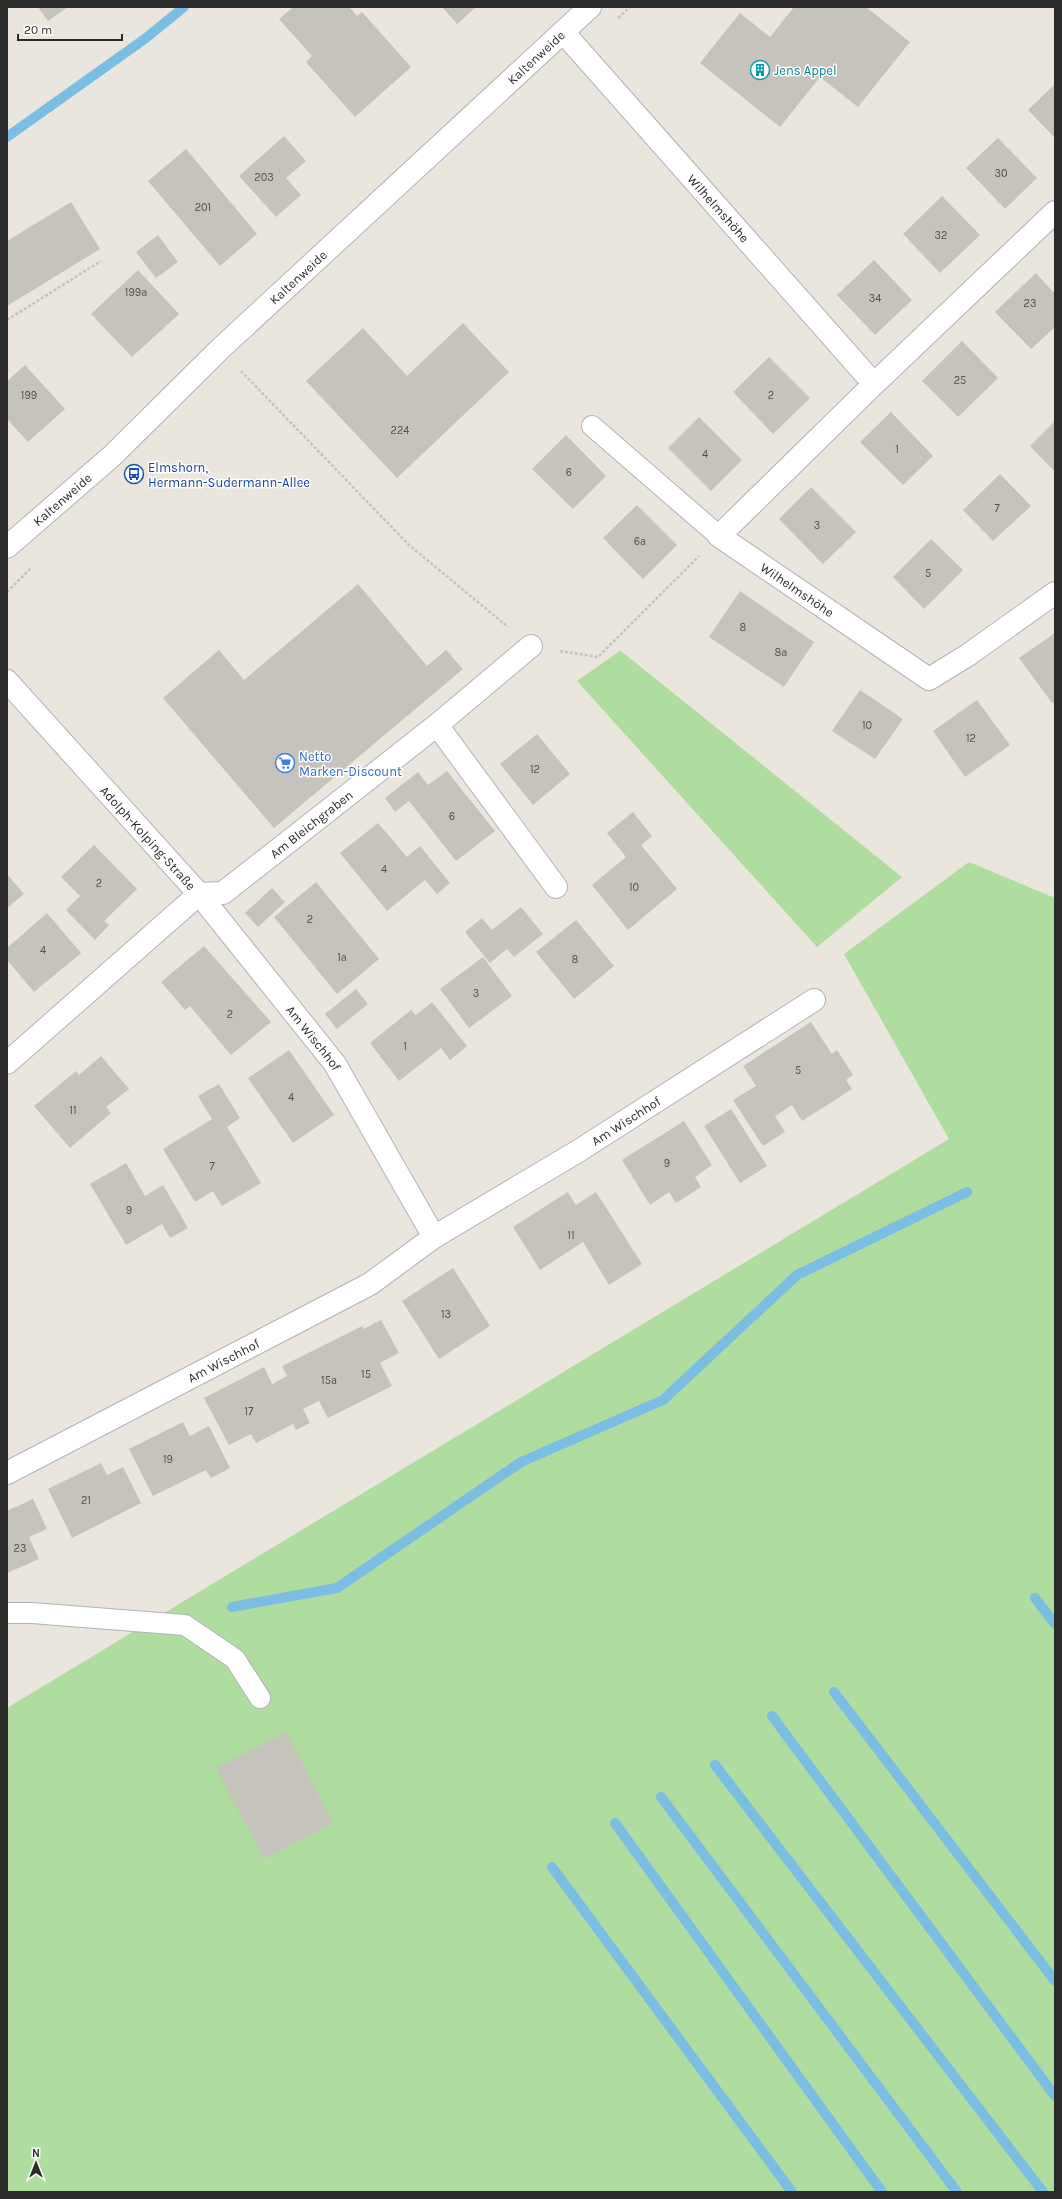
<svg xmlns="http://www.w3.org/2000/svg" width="1062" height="2199" viewBox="0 0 1062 2199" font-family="Karla,sans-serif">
<rect width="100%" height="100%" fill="#eae6dd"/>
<path fill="#afdc9f" d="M621,650V651L902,877L817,947L577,681Z
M969,862L1055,898V2192H7V1708L949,1139L844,954Z"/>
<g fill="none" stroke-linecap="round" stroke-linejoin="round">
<path stroke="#7abfe3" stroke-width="10" d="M7,137L146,38L184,7
M1035,1598L1055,1624
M232,1607L337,1588L521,1462L663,1400L797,1275L967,1192
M834,1692L1055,1981
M772,1716L1055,2096
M715,1765L1043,2192
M661,1797L957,2192
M615,1823L882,2192
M552,1867L792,2192"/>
</g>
<path fill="#c6c2bc" d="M38,7H68L48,21Z
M293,7H349L357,16L362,12L411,67L355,117L306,62L312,56L279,19Z
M442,7H476L457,24Z
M794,7H866L910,42L858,107L820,77L780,127L700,63L740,13L770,37Z
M1055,84V138L1028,110Z
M284,136L306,161L286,178L301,195L276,217L239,176Z
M998,138L1037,178L1005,209L966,168Z
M186,149L257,234L220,266L148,181Z
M942,196L980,235L940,273L903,234Z
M71,202L100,249L7,306V241Z
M158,235L178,262L156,278L136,252Z
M874,260L912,300L875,335L837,295Z
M138,270L179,314L132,357L91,314Z
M1036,273L1055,294V327L1031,349L995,312Z
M463,323L509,372L397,478L306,381L363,328L407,376Z
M962,341L998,378L958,417L922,381Z
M769,357L810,398L773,434L733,392Z
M25,365L65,409L28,442L7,419V381Z
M891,412L933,456L903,485L860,442Z
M699,417L742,460L711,491L668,448Z
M1055,421V472L1030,446Z
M566,435L606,476L573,509L532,469Z
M1000,474L1031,506L993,541L963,510Z
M811,487L856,532L823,564L779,519Z
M637,505L677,545L643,579L603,538Z
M931,539L963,570L924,609L893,577Z
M358,584L427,666L446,650L463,669L274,828L163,698L219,650L244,680Z
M740,591L814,642L784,687L709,637Z
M1055,633V701L1052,703L1019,658Z
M860,690L903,719L875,759L832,731Z
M977,700L1010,745L965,777L933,731Z
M537,734L570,774L533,805L500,764Z
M447,771L495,831L456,861L409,801L395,812L385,798L418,772L428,785Z
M633,812L652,836L641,845L677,889L628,930L592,885L626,857L607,833Z
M378,823L407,857L420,846L450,883L437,894L425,880L387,911L340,853Z
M94,845L137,889L104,921L109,925L95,940L66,910L80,896L61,877Z
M7,874L24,894L7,908Z
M316,882L379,959L337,994L274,917Z
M272,888L285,902L258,927L245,913Z
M521,907L543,934L514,957L507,949L490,963L465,932L482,918L492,930Z
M47,913L81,953L34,992L7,960V948Z
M576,920L614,966L574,999L536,952Z
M204,946L271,1022L231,1055L190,1006L185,1010L161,982Z
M483,957L512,996L469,1028L440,989Z
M356,989L368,1004L337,1029L325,1014Z
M432,1002L467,1046L450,1060L441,1048L399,1081L370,1043L411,1010L416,1015Z
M811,1022L832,1054L837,1050L853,1075L846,1080L852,1089L802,1121L792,1105L775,1116L785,1132L763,1146L733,1100L756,1086L743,1066Z
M289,1050L334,1115L293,1143L248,1078Z
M101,1056L129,1089L106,1107L111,1113L70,1148L34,1106L76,1071L79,1075Z
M219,1084L240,1118L227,1127L261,1183L222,1206L213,1191L195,1202L163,1149L212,1119L198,1096Z
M731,1109L767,1166L740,1183L704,1126Z
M684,1121L712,1165L695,1177L701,1187L676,1203L669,1192L650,1205L622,1160Z
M126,1163L145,1196L163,1185L188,1228L170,1238L162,1224L126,1245L90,1184Z
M568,1192L576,1205L596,1192L642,1264L609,1285L583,1242L540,1270L513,1227Z
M453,1268L490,1326L439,1359L402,1301Z
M381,1320L399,1353L380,1363L392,1386L328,1418L319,1401L303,1409L310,1423L296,1430L293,1424L256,1443L251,1434L229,1445L204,1398L264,1367L272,1384L287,1376L282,1366L362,1326L364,1329Z
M183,1422L190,1436L209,1426L230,1468L211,1478L206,1470L153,1496L129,1449Z
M101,1463L107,1475L123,1467L141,1503L72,1538L48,1489Z
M33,1499L47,1529L29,1537L39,1559L7,1573V1511Z
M286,1732L333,1823L264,1859L216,1768Z"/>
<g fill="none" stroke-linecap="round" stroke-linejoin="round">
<defs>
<path id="lane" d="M592,426L719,536
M7,1613H32L185,1625L235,1659L260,1698"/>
<g id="street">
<path id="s1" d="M563,32L874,384L1055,212"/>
<path id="s2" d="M874,384L719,536L929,679L968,655L1055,593"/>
<path id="s3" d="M7,681L199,894L7,1063"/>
<path d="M437,725L556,887"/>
<path id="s4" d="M199,894L223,893L437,725L531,646"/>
<path id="s5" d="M199,894L335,1064L434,1237"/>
<path id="s6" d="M7,1473L370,1284L434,1237L580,1150L814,1000"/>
</g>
<g id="secondary">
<path id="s7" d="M7,547L113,455L220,349L590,7"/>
</g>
</defs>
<use href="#lane" stroke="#b0b2bc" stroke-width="22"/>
<use href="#street" stroke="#b0b2bc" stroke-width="24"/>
<use href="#secondary" stroke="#b0b2bc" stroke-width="24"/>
<path stroke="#c3c3c3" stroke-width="2.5" stroke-dasharray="3 2" stroke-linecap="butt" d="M618,18L630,7
M7,320L101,261
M241,371L409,545L508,627
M7,592L30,569
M560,651L598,657L699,556"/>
<use href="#lane" stroke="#fff" stroke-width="20"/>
<use href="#street" stroke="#fff" stroke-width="22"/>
<use href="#secondary" stroke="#fff" stroke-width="22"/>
</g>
<defs>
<symbol id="building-ring" viewBox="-11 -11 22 22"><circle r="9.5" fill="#fff" stroke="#0f9aa8" stroke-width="1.5"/><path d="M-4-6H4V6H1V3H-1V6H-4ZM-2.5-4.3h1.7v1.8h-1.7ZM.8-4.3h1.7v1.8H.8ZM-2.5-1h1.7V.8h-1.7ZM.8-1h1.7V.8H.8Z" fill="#0f9aa8"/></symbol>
<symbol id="bus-ring" viewBox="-11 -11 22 22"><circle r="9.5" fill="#fff" stroke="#1a4fb4" stroke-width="1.5"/><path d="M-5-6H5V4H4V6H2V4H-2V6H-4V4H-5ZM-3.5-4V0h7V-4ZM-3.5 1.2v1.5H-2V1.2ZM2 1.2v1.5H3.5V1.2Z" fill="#1a4fb4"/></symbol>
<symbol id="supermarket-ring" viewBox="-11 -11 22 22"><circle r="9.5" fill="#fff" stroke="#3f7fe0" stroke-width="1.5"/><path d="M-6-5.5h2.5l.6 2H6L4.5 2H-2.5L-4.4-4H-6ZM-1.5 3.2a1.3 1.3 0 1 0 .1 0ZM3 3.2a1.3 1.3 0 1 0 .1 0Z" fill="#3f7fe0"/></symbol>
</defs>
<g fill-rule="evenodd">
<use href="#building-ring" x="749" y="59" width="22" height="22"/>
<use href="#bus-ring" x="123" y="463" width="22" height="22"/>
<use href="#supermarket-ring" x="274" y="752" width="22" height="22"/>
</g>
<g text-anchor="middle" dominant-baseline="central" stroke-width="3" stroke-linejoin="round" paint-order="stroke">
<g font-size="11" fill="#51504e">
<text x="1001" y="173">30</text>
<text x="264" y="177">203</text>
<text x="203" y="207">201</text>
<text x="941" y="235">32</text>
<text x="136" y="292">199a</text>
<text x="875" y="298">34</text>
<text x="1030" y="303">23</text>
<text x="960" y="380">25</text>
<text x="29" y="395">199</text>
<text x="771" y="395">2</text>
<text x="400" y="430">224</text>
<text x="897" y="449">1</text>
<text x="705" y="454">4</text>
<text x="569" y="472">6</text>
<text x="997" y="508">7</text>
<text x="817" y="525">3</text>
<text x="640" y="541">6a</text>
<text x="928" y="573">5</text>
<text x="743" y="627">8</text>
<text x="781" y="652">8a</text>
<text x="867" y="725">10</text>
<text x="971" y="738">12</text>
<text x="535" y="769">12</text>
<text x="452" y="816">6</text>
<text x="384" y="869">4</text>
<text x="99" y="883">2</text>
<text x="634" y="887">10</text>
<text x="310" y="919">2</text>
<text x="43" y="950">4</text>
<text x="342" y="957">1a</text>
<text x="575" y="959">8</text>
<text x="476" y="993">3</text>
<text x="230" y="1014">2</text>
<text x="405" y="1046">1</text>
<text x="798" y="1070">5</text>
<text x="291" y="1097">4</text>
<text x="73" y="1110">11</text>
<text x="667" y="1163">9</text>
<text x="212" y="1166">7</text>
<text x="129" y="1210">9</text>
<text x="571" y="1235">11</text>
<text x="446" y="1314">13</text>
<text x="366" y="1374">15</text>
<text x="329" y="1380">15a</text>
<text x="249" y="1411">17</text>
<text x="168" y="1459">19</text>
<text x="86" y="1500">21</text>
<text x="20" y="1548">23</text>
</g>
<g font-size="13" fill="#2a2a2a" stroke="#fff">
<text stroke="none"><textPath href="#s7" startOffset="721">Kaltenweide</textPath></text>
<text stroke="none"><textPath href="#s1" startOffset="235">Wilhelmshöhe</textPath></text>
<text stroke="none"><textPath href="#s7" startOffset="397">Kaltenweide</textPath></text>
<text stroke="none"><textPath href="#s7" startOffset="73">Kaltenweide</textPath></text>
<text stroke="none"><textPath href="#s2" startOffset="312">Wilhelmshöhe</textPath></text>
<text stroke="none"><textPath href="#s4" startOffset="136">Am Bleichgraben</textPath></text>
<text stroke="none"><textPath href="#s3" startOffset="211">Adolph-Kolping-Straße</textPath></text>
<text stroke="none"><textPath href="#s5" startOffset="184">Am Wischhof</textPath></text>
<text stroke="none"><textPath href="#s6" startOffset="713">Am Wischhof</textPath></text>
<text stroke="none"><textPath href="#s6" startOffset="244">Am Wischhof</textPath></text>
</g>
<g font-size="13" fill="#0d838f" stroke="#fff" text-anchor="start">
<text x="774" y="70">Jens Appel</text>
</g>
<g font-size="13" fill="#164399" stroke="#fff" text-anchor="start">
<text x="148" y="467">Elmshorn,<tspan x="148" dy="15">Hermann-Sudermann-Allee</tspan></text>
</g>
<g font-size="13" fill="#366cbe" stroke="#fff" text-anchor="start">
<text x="299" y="756">Netto<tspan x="299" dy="15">Marken-Discount</tspan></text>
</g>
</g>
<rect width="1062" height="2199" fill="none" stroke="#2a2a2a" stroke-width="16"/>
<g transform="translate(36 2163)" stroke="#ffffff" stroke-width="3" paint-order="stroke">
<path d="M0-3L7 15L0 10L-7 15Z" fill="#2a2a2a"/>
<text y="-6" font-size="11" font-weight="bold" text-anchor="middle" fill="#2a2a2a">N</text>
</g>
<path d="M18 34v6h104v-6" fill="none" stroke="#2a2a2a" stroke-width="2"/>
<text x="24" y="34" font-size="12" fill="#2a2a2a" stroke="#ffffff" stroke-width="3" paint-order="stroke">20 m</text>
</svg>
